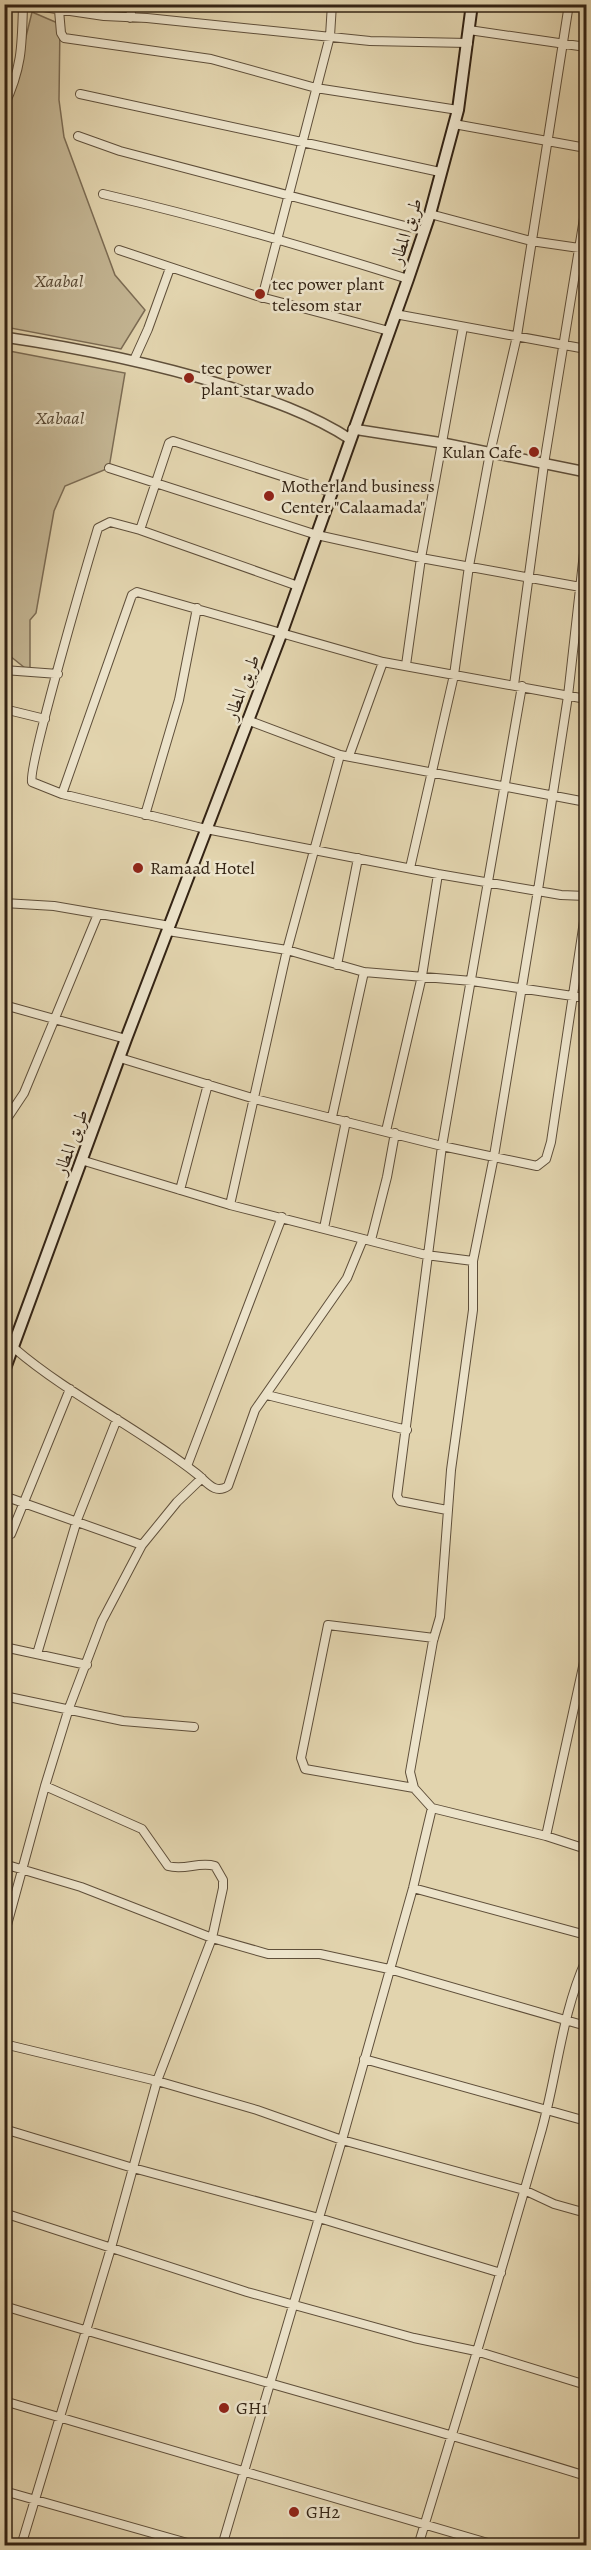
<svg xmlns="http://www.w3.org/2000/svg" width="591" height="2550" viewBox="0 0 591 2550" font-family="Alegreya,Amiri,serif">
<rect width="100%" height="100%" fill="#e2d4ae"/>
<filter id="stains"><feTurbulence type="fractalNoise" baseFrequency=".00333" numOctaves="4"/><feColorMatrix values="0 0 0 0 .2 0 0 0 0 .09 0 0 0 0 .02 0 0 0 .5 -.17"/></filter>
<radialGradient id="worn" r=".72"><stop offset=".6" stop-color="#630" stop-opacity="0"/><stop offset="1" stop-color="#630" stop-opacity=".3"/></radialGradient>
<path fill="#c4b694" stroke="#7c6c54" stroke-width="1.5" d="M32,12L60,24L59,100L64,137L115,275L145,310L121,349L5,327L4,110L14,86Z
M4,350L125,373L109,468L65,486L54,511L36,613L30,620V672L5,652Z"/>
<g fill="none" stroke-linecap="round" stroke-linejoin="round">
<defs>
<path id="minor" d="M23,4L104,16L147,18L370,41L468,43
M59,10L61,33L64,38L211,59L316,88L458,110
M130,18L132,4
M469,30L586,47
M80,94L440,172
M4,106C22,68 22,46 23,4
M454,124L586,148
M78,136L120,151L424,231
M103,194C206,218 307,247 408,279
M430,214L531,241L586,249
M119,250L257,296L389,331
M262,298L330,36L332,4
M395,314L586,349
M134,360L148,329L170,268
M109,468L317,535L421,558L586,588
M140,530L169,443L173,441L331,492
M586,535L568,696L538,890L494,1156L473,1261V1310L451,1470L440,1617L433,1641L410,1772L414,1788L432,1808L546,1836L586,1849
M298,586L140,530L110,522L98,528C89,558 27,769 32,782L62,794L206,829L438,874L561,895L586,896
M406,665L421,558L463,327
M4,670L58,674
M514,685L544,464L586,206
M4,709L45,719
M247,720L340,755L586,802
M349,756L383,662
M62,794L132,595L137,592L383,662L586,699
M145,815L179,700L197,608
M410,868L454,675L469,566L490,453L517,336L569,4
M4,903L54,906L170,926
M168,931L287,950L364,972L472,981L586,998
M337,965L358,858
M4,1005L126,1039
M120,1058L255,1099L442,1146L537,1166L546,1159L551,1142L586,908
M332,1117L364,972
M4,1123L24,1093L98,914
M386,1131L422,976L438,874
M81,1160L230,1205L426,1255L473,1261
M180,1190L208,1084
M230,1205L287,950L340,755
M324,1228L346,1121
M371,1240L387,1177L395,1133
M14,1348C70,1396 139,1428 197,1474C207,1482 215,1495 228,1486L255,1410L347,1278L363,1239
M267,1395L407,1430
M187,1466L282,1217
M4,1496L142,1545
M447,1510L400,1501L397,1496L442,1146L522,686
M11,1534L70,1389
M4,1647L87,1665
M37,1654L77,1520L117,1419
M4,1696L123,1721L194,1727
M414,1788L305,1769L301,1758L328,1625L434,1638
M546,1836L586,1653
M4,1864L81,1887L212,1938L268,1954H320L389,1969L586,2026
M413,1888L586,1935
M4,1936L45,1786L69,1708L102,1621L142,1545L177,1502L202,1478
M4,2044L157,2081L257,2110L342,2140L524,2190L554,2204L586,2213
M364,2059L586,2121
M4,2129L133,2168L319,2218L501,2273
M4,2213L247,2292L414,2338L476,2351L586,2385
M4,2306C198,2365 393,2416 586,2476
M4,2401L498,2546
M4,2491L198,2546
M21,2546L111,2248L157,2081L212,1938L223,1888V1880L215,1866C199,1861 185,1871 168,1866L142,1829L45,1786
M222,2546L342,2140L413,1888L432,1808
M418,2546C460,2409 501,2273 540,2136C557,2078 561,2015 586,1960"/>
<path id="tertiary" d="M4,337C79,348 152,363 224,385C267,399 312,414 350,439
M353,429L443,443L586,472"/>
<path id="secondary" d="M4,1371L126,1039L282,632L408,279L430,214L458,110L472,4"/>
</defs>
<use href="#minor" stroke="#5f4f3a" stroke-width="10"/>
<use href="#tertiary" stroke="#5f4f3a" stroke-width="12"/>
<use href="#secondary" stroke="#332314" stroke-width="14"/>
<use href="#minor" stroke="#ece3ca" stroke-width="8"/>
<use href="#tertiary" stroke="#ece3ca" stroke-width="9"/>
<use href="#secondary" stroke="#ece3ca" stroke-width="10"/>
</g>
<g fill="#8f2418" stroke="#ece3ca" stroke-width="2">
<circle cx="260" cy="294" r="6"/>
<circle cx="189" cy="378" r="6"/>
<circle cx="534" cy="452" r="6"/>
<circle cx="269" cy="496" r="6"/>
<circle cx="138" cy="868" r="6"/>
<circle cx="224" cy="2408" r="6"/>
<circle cx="294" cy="2512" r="6"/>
</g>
<g text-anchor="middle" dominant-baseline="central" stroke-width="5" stroke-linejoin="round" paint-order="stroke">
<g font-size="18" fill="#332314" stroke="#ece3ca">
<text transform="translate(406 231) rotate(-72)">طريق المطار</text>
<text transform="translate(242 687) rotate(-69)">طريق المطار</text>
<text transform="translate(71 1142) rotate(-70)">طريق المطار</text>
</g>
<g font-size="18" font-style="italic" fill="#574834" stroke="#ece3ca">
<text x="59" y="281">Xaabal</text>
<text x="60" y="418">Xabaal</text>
</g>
<g font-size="18" fill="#332314" stroke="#ece3ca" text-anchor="start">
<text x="272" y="284">tec power plant<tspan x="272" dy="21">telesom star</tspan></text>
<text x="201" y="368">tec power<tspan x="201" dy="21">plant star wado</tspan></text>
<text x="522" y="452" text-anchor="end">Kulan Cafe</text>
<text x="281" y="486">Motherland business<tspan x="281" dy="21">Center "Calaamada"</tspan></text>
<text x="150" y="868">Ramaad Hotel</text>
<text x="236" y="2408">GH1</text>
<text x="306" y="2512">GH2</text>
</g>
</g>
<rect width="591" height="2550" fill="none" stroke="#e2d4ae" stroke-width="24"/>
<rect x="6" y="6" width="579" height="2538" fill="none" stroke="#332314" stroke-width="3"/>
<rect x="12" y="12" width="567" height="2526" fill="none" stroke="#332314" stroke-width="1.5"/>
<rect width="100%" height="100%" filter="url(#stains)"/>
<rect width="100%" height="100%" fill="url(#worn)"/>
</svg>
